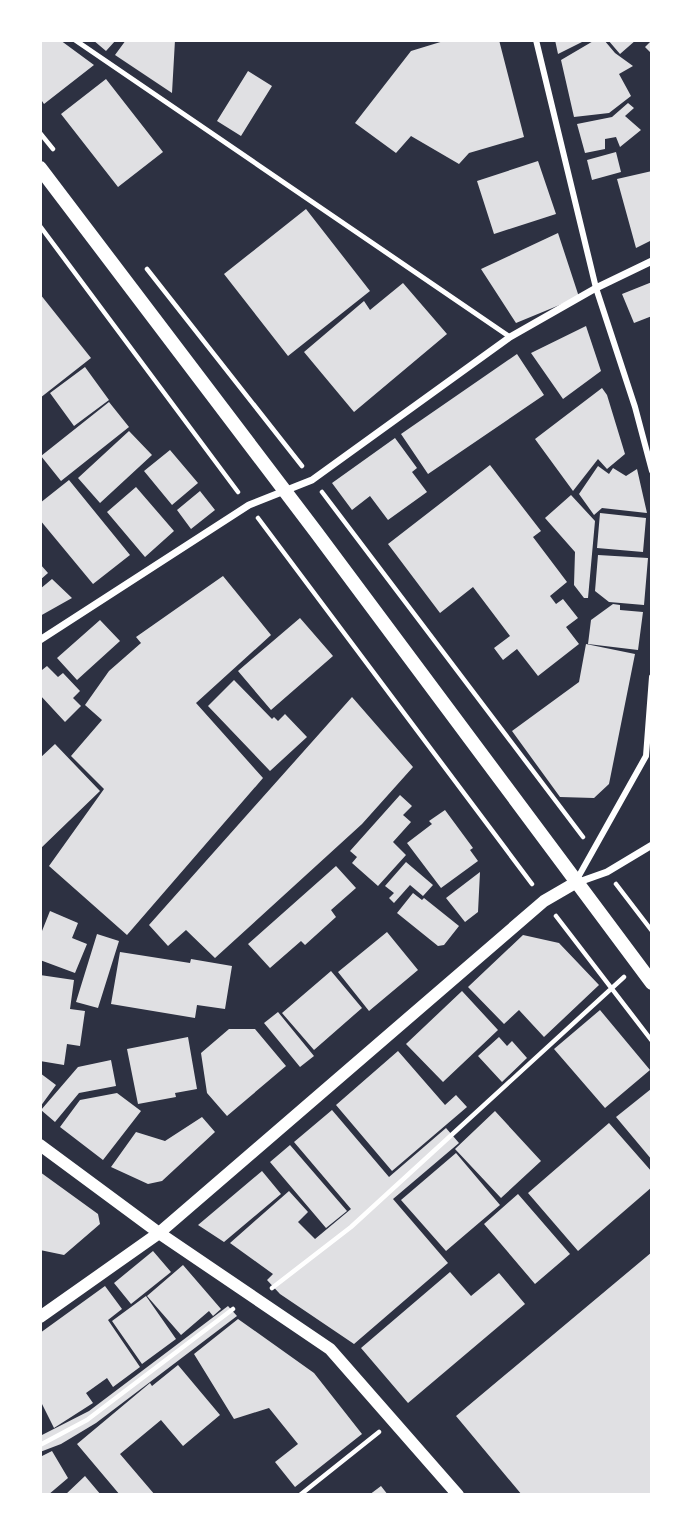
<svg xmlns="http://www.w3.org/2000/svg" width="692" height="1535" viewBox="0 0 692 1535" font-family="'Alegreya Sans',sans-serif">
<rect width="100%" height="100%" fill="#2d3142"/>
<path fill="#e0e0e3" d="M40,40H60L94,65L44,104L40,98Z
M93,40H116L106,51Z
M126,40H175L172,93L115,55Z
M447,40H499L524,137L469,153L459,164L411,136L396,153L355,123L411,51Z
M555,40H586L558,54Z
M595,40H604L615,53L633,66L619,74L631,96L609,113L574,117L561,60Z
M608,40H636L620,54Z
M652,40V54L645,47Z
M248,71L272,86L241,136L217,121Z
M106,79L163,152L118,187L61,114Z
M628,103L634,108L625,116L641,130L620,147L616,137L605,139V149L585,153L577,124L612,117Z
M616,152L621,172L592,180L587,160Z
M538,161L556,214L494,234L477,181Z
M652,171V240L636,248L617,179Z
M306,209L370,291L288,356L224,274Z
M558,233L579,297L516,323L481,269Z
M652,282V316L634,323L622,294Z
M403,283L447,334L354,412L304,352L364,301L370,310Z
M40,294L91,358L40,398Z
M586,326L601,371L563,399L531,353Z
M517,354L544,395L428,474L401,434Z
M85,367L109,400L74,426L50,393Z
M602,388L607,395L625,454L607,469L598,459L573,491L535,439Z
M109,402L129,427L61,481L41,456Z
M129,431L152,455L100,503L78,478Z
M395,438L417,468L412,472L427,492L388,520L370,496L352,510L332,483Z
M170,450L198,483L172,505L144,471Z
M490,465L541,531L533,537L567,582L550,596L556,604L563,599L578,618L566,627L579,644L538,676L517,649L503,660L494,648L510,636L473,587L440,613L388,544Z
M598,466L609,474L613,468L626,476L637,469L647,513L602,508L594,515L579,494Z
M69,480L130,555L93,584L40,520V503Z
M136,487L174,531L145,557L107,512Z
M200,491L215,510L191,529L177,510Z
M571,495L595,521L588,598H584L574,585L575,552L545,518Z
M600,513L646,518L643,552L597,548Z
M598,555L648,558L644,605L609,602L595,591Z
M40,564L48,573L40,580Z
M223,576L271,635L196,703L263,778L127,935L49,866L104,789L71,756L102,720L85,705L109,671L141,643L136,637Z
M52,579L72,598L40,616V589Z
M613,604L620,605V610L643,612L638,650L588,644L591,620Z
M300,618L333,656L271,710L238,671Z
M100,620L120,641L77,680L57,658Z
M586,644L635,654L609,784L594,798L560,797L512,731L579,682Z
M47,666L58,677L63,673L80,691L73,698L81,706L65,722L40,695V668L42,670Z
M234,680L272,719L274,717L278,721L285,714L307,737L270,771L208,706Z
M352,697L413,767L362,824L215,958L186,930L168,946L149,925Z
M55,744L100,791L40,849V758Z
M400,795L412,806L403,815L411,822L393,842L406,855L378,886L352,863L357,857L350,851Z
M445,810L473,848L470,850L478,861L441,888L407,843L432,824L429,821Z
M406,862L433,885L423,896L410,885L394,903L389,898L394,893L385,886Z
M336,866L356,888L331,910L336,917L305,945L301,941L270,968L248,944Z
M480,872L478,912L465,922L446,898Z
M413,893L422,900L424,898L459,926L444,945L438,946L397,913Z
M50,911L78,923L72,938L87,944L75,973L40,960V936Z
M387,932L418,970L369,1011L338,972Z
M97,934L119,941L98,1008L76,1002Z
M523,935L559,943L599,985L544,1037L519,1010L504,1024L468,987Z
M120,952L190,963L191,959L232,966L225,1009L197,1005L195,1018L111,1004Z
M331,971L362,1008L314,1050L282,1013Z
M40,975L74,980L70,1009L85,1011L80,1046L67,1044L64,1065L40,1061Z
M462,991L498,1030L443,1082L406,1044Z
M600,1010L650,1070L605,1108L554,1049Z
M278,1012L314,1056L300,1067L264,1023Z
M229,1029H255L286,1066L227,1116L207,1093L201,1053Z
M188,1037L197,1089L175,1093L176,1097L138,1104L127,1049Z
M499,1037L507,1046L512,1041L527,1058L502,1082L478,1056Z
M398,1051L445,1105L456,1095L467,1107L392,1171L336,1105Z
M111,1060L116,1086L79,1093L55,1122L41,1110L78,1067Z
M40,1073L56,1085L40,1107Z
M651,1089L652,1090V1160L616,1117Z
M117,1093L141,1111L103,1160L60,1127L80,1100Z
M332,1110L389,1177L446,1128L459,1143L393,1199L448,1263L354,1344L280,1294L267,1280L273,1274L230,1243L289,1191L308,1212L298,1222L315,1239L351,1209L294,1142Z
M495,1111L541,1161L501,1198L455,1149Z
M202,1117L215,1132L162,1181L148,1184L111,1167L136,1132L165,1141Z
M609,1123L652,1172V1187L578,1251L528,1193Z
M290,1145L347,1211L326,1228L270,1162Z
M456,1153L500,1205L446,1251L401,1200Z
M262,1171L281,1194L224,1242L198,1225Z
M40,1172L98,1214L100,1224L64,1255L40,1250Z
M518,1194L570,1254L535,1284L484,1224Z
M153,1251L171,1272L131,1304L114,1283Z
M652,1252V1495H522L456,1416Z
M183,1265L221,1309L213,1316L209,1311L181,1335L147,1296Z
M450,1272L471,1296L499,1273L525,1304L408,1403L361,1348Z
M105,1286L122,1309L108,1320L140,1367L113,1387L107,1378L86,1393L93,1403L54,1428L40,1400V1333Z
M146,1296L176,1339L142,1364L112,1321Z
M228,1306L237,1316L96,1423L61,1444L40,1452V1436L89,1411Z
M238,1319L314,1373L362,1434L295,1487L275,1462L298,1444L269,1408L234,1419L194,1354Z
M178,1365L220,1415L183,1446L161,1420L120,1454L155,1495H120L77,1444L150,1383L152,1386Z
M52,1451L68,1478L48,1495H40V1457Z
M85,1476L101,1495H65Z
M381,1486L388,1495H369Z"/>
<g fill="none" stroke-linecap="round" stroke-linejoin="round">
<path stroke="#fff" stroke-width="4.5" d="M40,133L53,149
M40,226L238,492
M147,269L302,466
M322,492L583,837
M258,518L532,884
M616,884L652,931
M556,916L652,1041
M272,1288L351,1227L624,977
M40,1445L87,1420L233,1309
M300,1495L379,1432"/>
<path stroke="#fff" stroke-width="5" d="M75,40L510,337"/>
<path stroke="#fff" stroke-width="6" d="M536,40L596,288L635,407L652,471
M576,881L646,756L652,677"/>
<path stroke="#fff" stroke-width="7" d="M40,640L249,505L312,480L510,337L596,288L652,261
M576,883L607,872L652,845"/>
<path stroke="#fff" stroke-width="12" d="M40,1145L159,1233L330,1349L458,1495
M40,1317L159,1233L544,901L575,883"/>
<path stroke="#fff" stroke-width="14" d="M40,168L316,532L652,983"/>
</g>
<rect width="692" height="1535" fill="none" stroke="#ffffff" stroke-width="84"/>
</svg>
